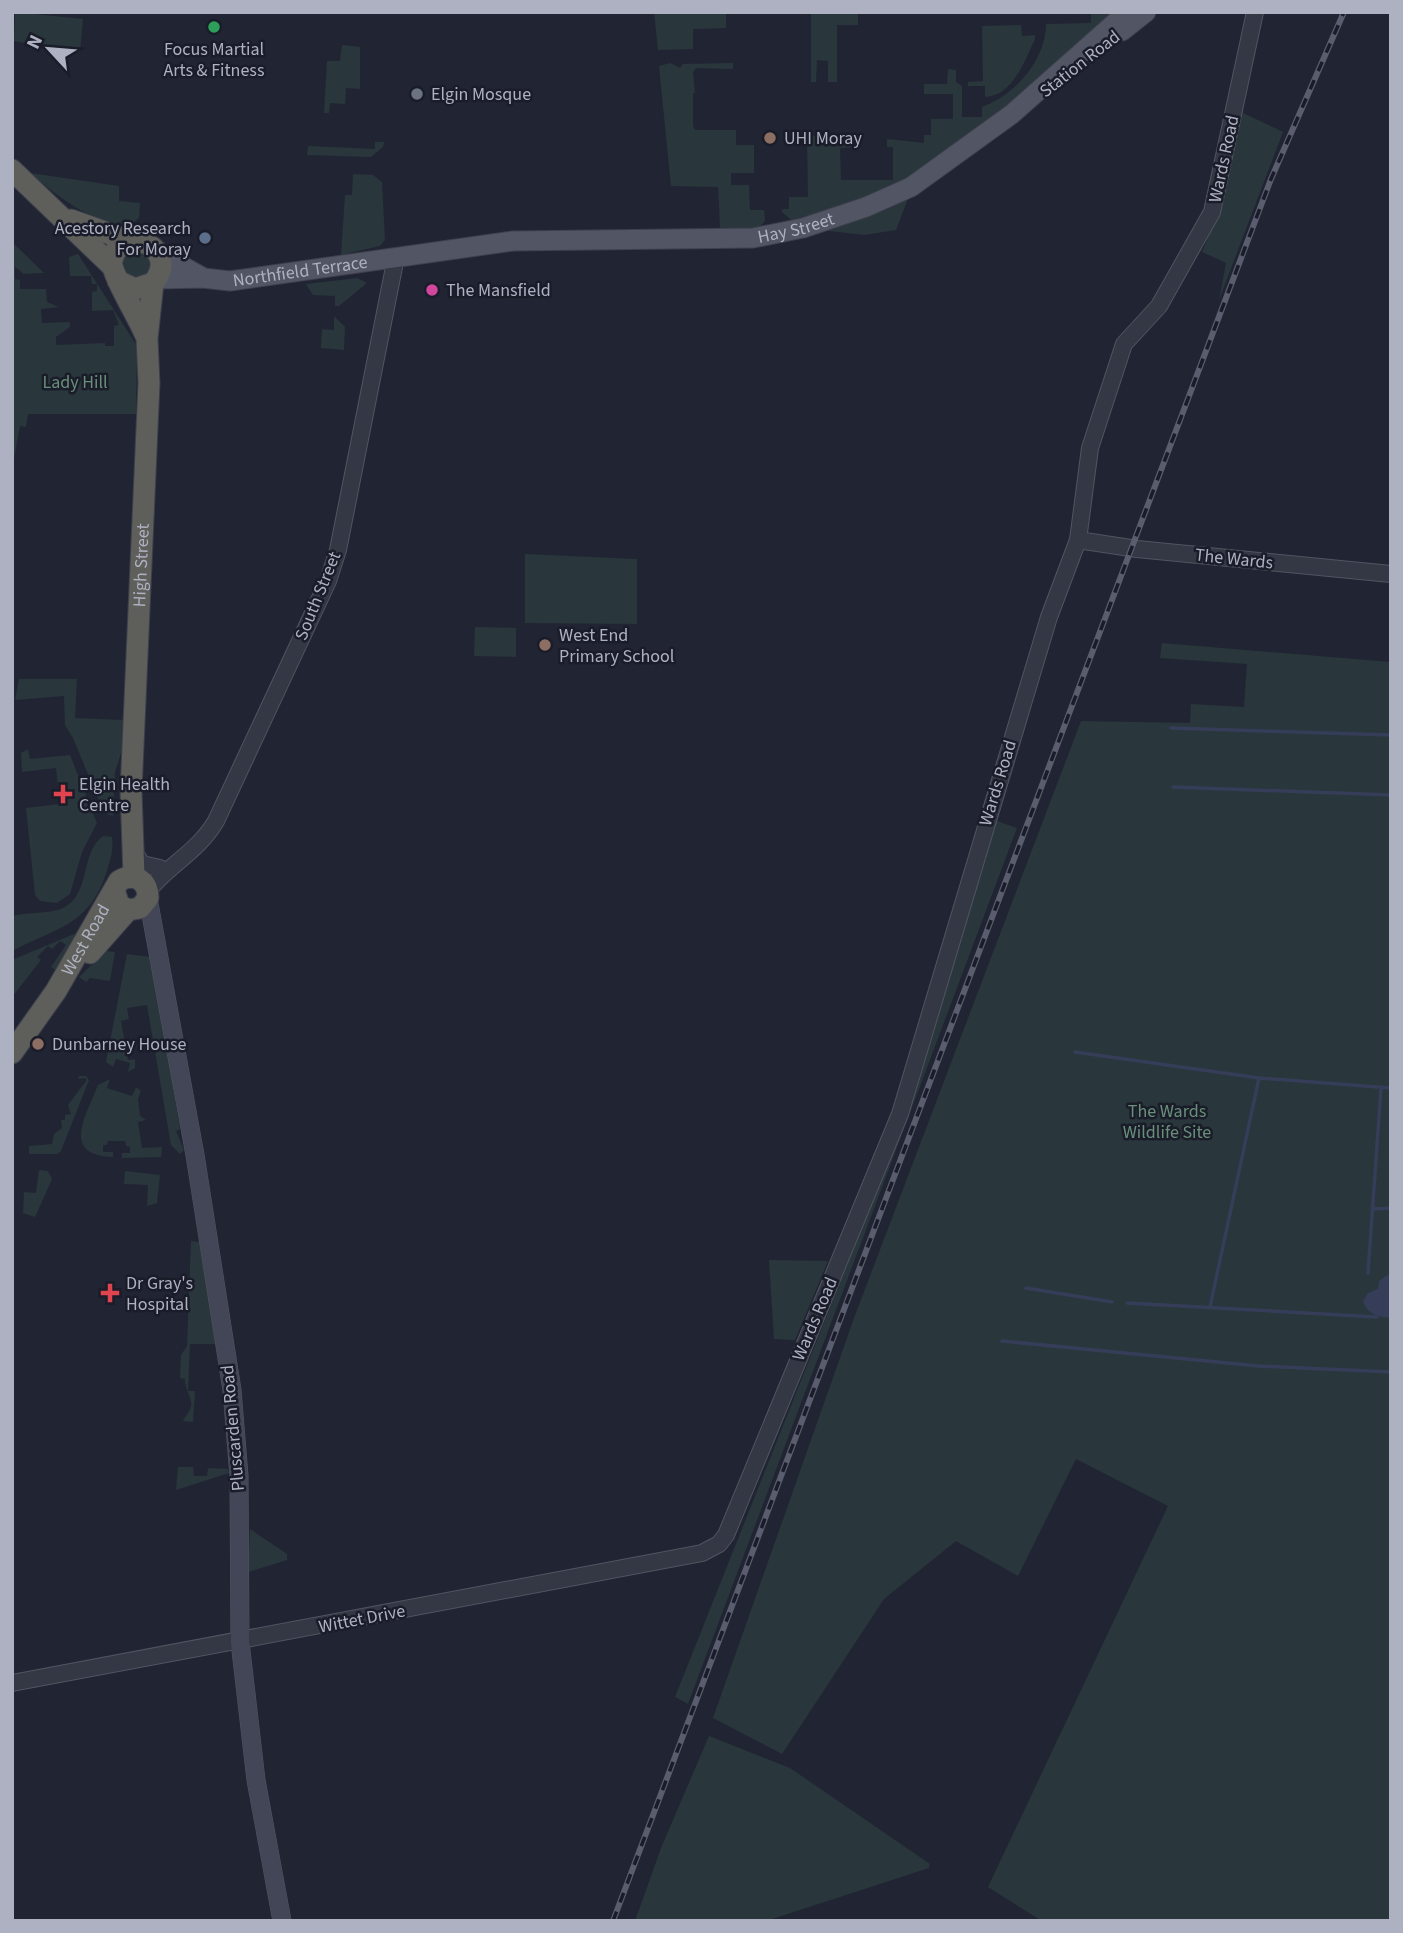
<svg xmlns="http://www.w3.org/2000/svg" width="1403" height="1933" viewBox="0 0 1403 1933" font-family="'Source Sans 3',sans-serif">
<rect width="100%" height="100%" fill="#212533"/>
<path fill="#29363b" d="M15,12L83,19L80,52L14,41Z
M654,12H726V28L693,29V49L658,50Z
M811,12H858V25H837V82H828V61L817,60L816,82H811Z
M1091,12H1119C1051,69 985,133 910,178C874,199 834,211 796,224L782,212V209H789V197H808L807,136H855V147L840,148L841,180H893V147H887V139L924,143V135H931V119H953V94H924V84H947L948,69L956,70V82L962,86V117H982V107C1015,95 1046,60 1046,24L1091,23Z
M1021,25L1022,36L1035,35V39C1025,60 1013,96 985,97V86H968V82L983,81L982,26Z
M342,45L360,47V89L346,88L345,104L330,103L329,113H324L327,61H340Z
M670,63L680,68L683,64L733,63V69L696,68L693,72L695,93H693V126L695,130H736V145H754V173H731V185H749L750,210H764L765,221L757,229L720,228L718,187L671,186L659,66Z
M1241,112L1283,132L1219,300L1226,263L1202,252L1216,219Z
M375,142H384L383,147L371,157L307,155L308,146L375,149Z
M30,173L119,186V201L140,203L139,218L128,226C88,221 60,198 30,173Z
M353,174L373,175L382,182L385,240L380,246L341,255L345,195H352Z
M912,188L896,230L864,235L803,228Z
M12,242L44,273L24,274L15,267V279L20,280V289H46L47,302L59,307L41,309L42,323L70,322V327L56,337V345L105,343V346H114V326L119,325L113,310L92,311V292L97,291V284H92L91,276H70L69,257L78,254L137,346L136,414H28L26,427L20,426L12,470Z
M123 265a14 14 0 1 1 28 0a14 14 0 1 1-28 0Z
M357,278L367,283L339,306H335V296L313,295L306,284Z
M334,316L345,327L344,350L321,348L322,329L334,330Z
M525,554L637,559V624L525,623Z
M475,627L516,628V657L474,656Z
M1162,643L1391,662V1921H1042L988,1887L1168,1506L1076,1459L1018,1576L956,1541L884,1599L782,1754L713,1718L854,1318L1081,721L1190,723L1191,704L1244,707L1247,664L1160,658Z
M19,679H77L75,718L124,720L123,747L115,772L113,816L104,813L73,738L65,725L64,696L15,700Z
M28,749L30,759L70,755L97,823L82,852L70,894L57,903L40,901L35,895L26,808L60,804L56,768L22,772L21,753Z
M994,820L1017,828L688,1704L675,1697L865,1220Z
M103,836L112,837C114,851 110,860 106,874C88,926 56,928 12,951V916C28,912 46,914 61,909C92,896 79,853 103,836Z
M74,934L77,936L57,971L51,967L66,945L60,941L52,949L48,946L37,957L41,960L12,997V960Z
M106,951L115,952L110,981L90,978L86,982L79,977Z
M127,954L151,957L180,1129L176,1131L184,1150L180,1154L171,1145L147,1005L127,1008L129,1019L121,1021L128,1060L135,1059V1068L128,1072L130,1063L116,1059L113,1067L106,1062Z
M79,1076H86L89,1080L61,1151L57,1154H29V1146L52,1144L54,1134L62,1128L61,1120H65V1115L71,1114L68,1105L86,1081V1078L78,1079Z
M110,1079L107,1088L132,1096L136,1087L141,1091L138,1099L140,1116L146,1120L138,1122L142,1148L162,1147L161,1157L122,1158V1153H130V1147L126,1146L125,1141H108L107,1145H103V1152H113V1157C60,1155 86,1116 98,1085Z
M39,1170L48,1171L52,1179L35,1217L23,1213L24,1192L36,1193Z
M125,1171L160,1175L157,1203L147,1206L148,1185L124,1184Z
M191,1241L199,1242L217,1344H190L188,1391H195L193,1422L183,1421C185,1416 190,1412 191,1406C193,1399 185,1391 185,1379L180,1378L181,1355L187,1346Z
M769,1260L828,1261L795,1340L774,1339Z
M178,1467H193L194,1476H207L208,1468L228,1469L229,1473L176,1490Z
M250,1529L287,1554V1560L248,1572Z
M709,1736L790,1768L930,1864L929,1868L766,1921H635L661,1848Z"/>
<path fill="#363d59" d="M1387,1275L1391,1276L1390,1318C1378,1317 1367,1314 1363,1301L1368,1293L1378,1289L1379,1281Z"/>
<g fill="none" stroke-linecap="round" stroke-linejoin="round">
<path stroke="#363d59" stroke-width="3.5" d="M1171,728L1391,735
M1173,787L1391,795
M1075,1052L1259,1078L1391,1088
M1373,1209L1391,1208
M1368,1273L1381,1088
M1026,1288L1112,1302
M1127,1303L1377,1317
M1210,1307L1259,1078
M1002,1341L1258,1366L1391,1372"/>
<defs>
<path id="tertiary" d="M1078,540L1137,549L1391,574
M133,850L142,864L160,868
M148,891C169,864 197,853 216,821L328,581L338,550L396,257
M12,1683L702,1553L719,1544L726,1535L900,1114L1049,617L1078,540L1090,448L1124,344L1159,306L1212,212L1255,12"/>
<path id="secondary" d="M148,898L195,1155L232,1390L239,1476L240,1642L256,1780L282,1921"/>
<g id="primary">
<path d="M1122,31L1146,12"/>
<path d="M157,252L202,277"/>
<path id="s1" d="M156,279L203,278L230,281L513,241L753,238L803,228L866,207L911,187L1012,114L1127,12"/>
</g>
<g id="trunk">
<path d="M12,170L112,266"/>
<path d="M71,220L130,241"/>
<path d="M118,281L135,289L153,283C183,248 120,221 112,261C110,271 139,319 145,334"/>
<path id="s2" d="M134,877L131,791L149,383L147,339L153,283"/>
<path d="M90,953L128,910"/>
<path id="s3" d="M12,1053L56,991L119,881C134,872 148,880 148,898L140,908L128,910L119,905L114,890"/>
</g>
</defs>
<use href="#tertiary" stroke="#525462" stroke-width="18"/>
<use href="#secondary" stroke="#525462" stroke-width="19"/>
<use href="#primary" stroke="#3e404e" stroke-width="21"/>
<use href="#trunk" stroke="#3c3f4c" stroke-width="23"/>
<use href="#tertiary" stroke="#343744" stroke-width="16"/>
<use href="#secondary" stroke="#434657" stroke-width="18"/>
<use href="#primary" stroke="#525664" stroke-width="19"/>
<use href="#trunk" stroke="#5e5e5b" stroke-width="21"/>
<defs>
<path id="rail" d="M613,1921L1271,179L1344,12"/>
</defs>
<use href="#rail" stroke="#5a5d6e" stroke-width="6"/>
<use href="#rail" stroke="#1a1d29" stroke-width="3.5" stroke-dasharray="10" stroke-linecap="butt"/>
</g>
<circle fill="#2e9e5b" stroke="#1a1d29" stroke-width="2.5" cx="214" cy="27" r="7"/>
<circle fill="#6b7280" stroke="#1a1d29" stroke-width="2.5" cx="417" cy="94" r="7"/>
<g fill="#8d6e63" stroke="#1a1d29" stroke-width="2.5">
<circle cx="770" cy="138" r="7"/>
<circle cx="545" cy="645" r="7"/>
<circle cx="38" cy="1044" r="7"/>
</g>
<circle fill="#5c6f8a" stroke="#1a1d29" stroke-width="2.5" cx="205" cy="238" r="7"/>
<circle fill="#d1479c" stroke="#1a1d29" stroke-width="2.5" cx="432" cy="290" r="7"/>
<g fill="#e0444e" stroke="#1a1d29" stroke-width="2.5">
<path d="M59.5 783.5h7v7h7v7h-7v7h-7v-7h-7v-7h7z"/>
<path d="M106.5 1282.5h7v7h7v7h-7v7h-7v-7h-7v-7h7z"/>
</g>
<g text-anchor="middle" dominant-baseline="central" stroke-width="5" stroke-linejoin="round" paint-order="stroke">
<g font-size="18" fill="#aeb1c1" stroke="#1a1d29" text-anchor="start">
<text x="214" y="49" text-anchor="middle">Focus Martial<tspan x="214" dy="21">Arts &amp; Fitness</tspan></text>
<text x="431" y="94">Elgin Mosque</text>
<text x="784" y="138">UHI Moray</text>
<text x="191" y="228" text-anchor="end">Acestory Research<tspan x="191" dy="21">For Moray</tspan></text>
<text x="446" y="290">The Mansfield</text>
<text x="559" y="635">West End<tspan x="559" dy="21">Primary School</tspan></text>
<text x="79" y="784">Elgin Health<tspan x="79" dy="21">Centre</tspan></text>
<text x="52" y="1044">Dunbarney House</text>
<text x="126" y="1283">Dr Gray's<tspan x="126" dy="21">Hospital</tspan></text>
</g>
<g font-size="18" fill="#aeb1c1" stroke="#1a1d29">
<text transform="translate(1080 64) rotate(-38)">Station Road</text>
<text transform="translate(1224 159) rotate(-78)">Wards Road</text>
<text stroke="none"><textPath href="#s1" startOffset="644">Hay Street</textPath></text>
<text stroke="none"><textPath href="#s1" startOffset="145">Northfield Terrace</textPath></text>
<text transform="translate(1234 559) rotate(6)">The Wards</text>
<text stroke="none"><textPath href="#s2" startOffset="312">High Street</textPath></text>
<text transform="translate(318 596) rotate(-68)">South Street</text>
<text transform="translate(998 783) rotate(-73)">Wards Road</text>
<text stroke="none"><textPath href="#s3" startOffset="135">West Road</textPath></text>
<text transform="translate(815 1319) rotate(-67)">Wards Road</text>
<text transform="translate(233 1428) rotate(-95)">Pluscarden Road</text>
<text transform="translate(362 1619) rotate(-11)">Wittet Drive</text>
</g>
<g font-size="18" fill="#698f7a" stroke="#1a1d29">
<text x="75" y="382">Lady Hill</text>
<text x="1167" y="1111">The Wards<tspan x="1167" dy="21">Wildlife Site</tspan></text>
</g>
</g>
<rect width="1403" height="1933" fill="none" stroke="#aeb1c1" stroke-width="28"/>
<g transform="translate(49 49) rotate(296)" stroke="#1a1d29" stroke-width="5" paint-order="stroke">
<path d="M0-5L12 26L0 18L-12 26Z" fill="#aeb1c1"/>
<text y="-10" font-size="19" font-weight="bold" text-anchor="middle" fill="#aeb1c1">N</text>
</g>
</svg>
